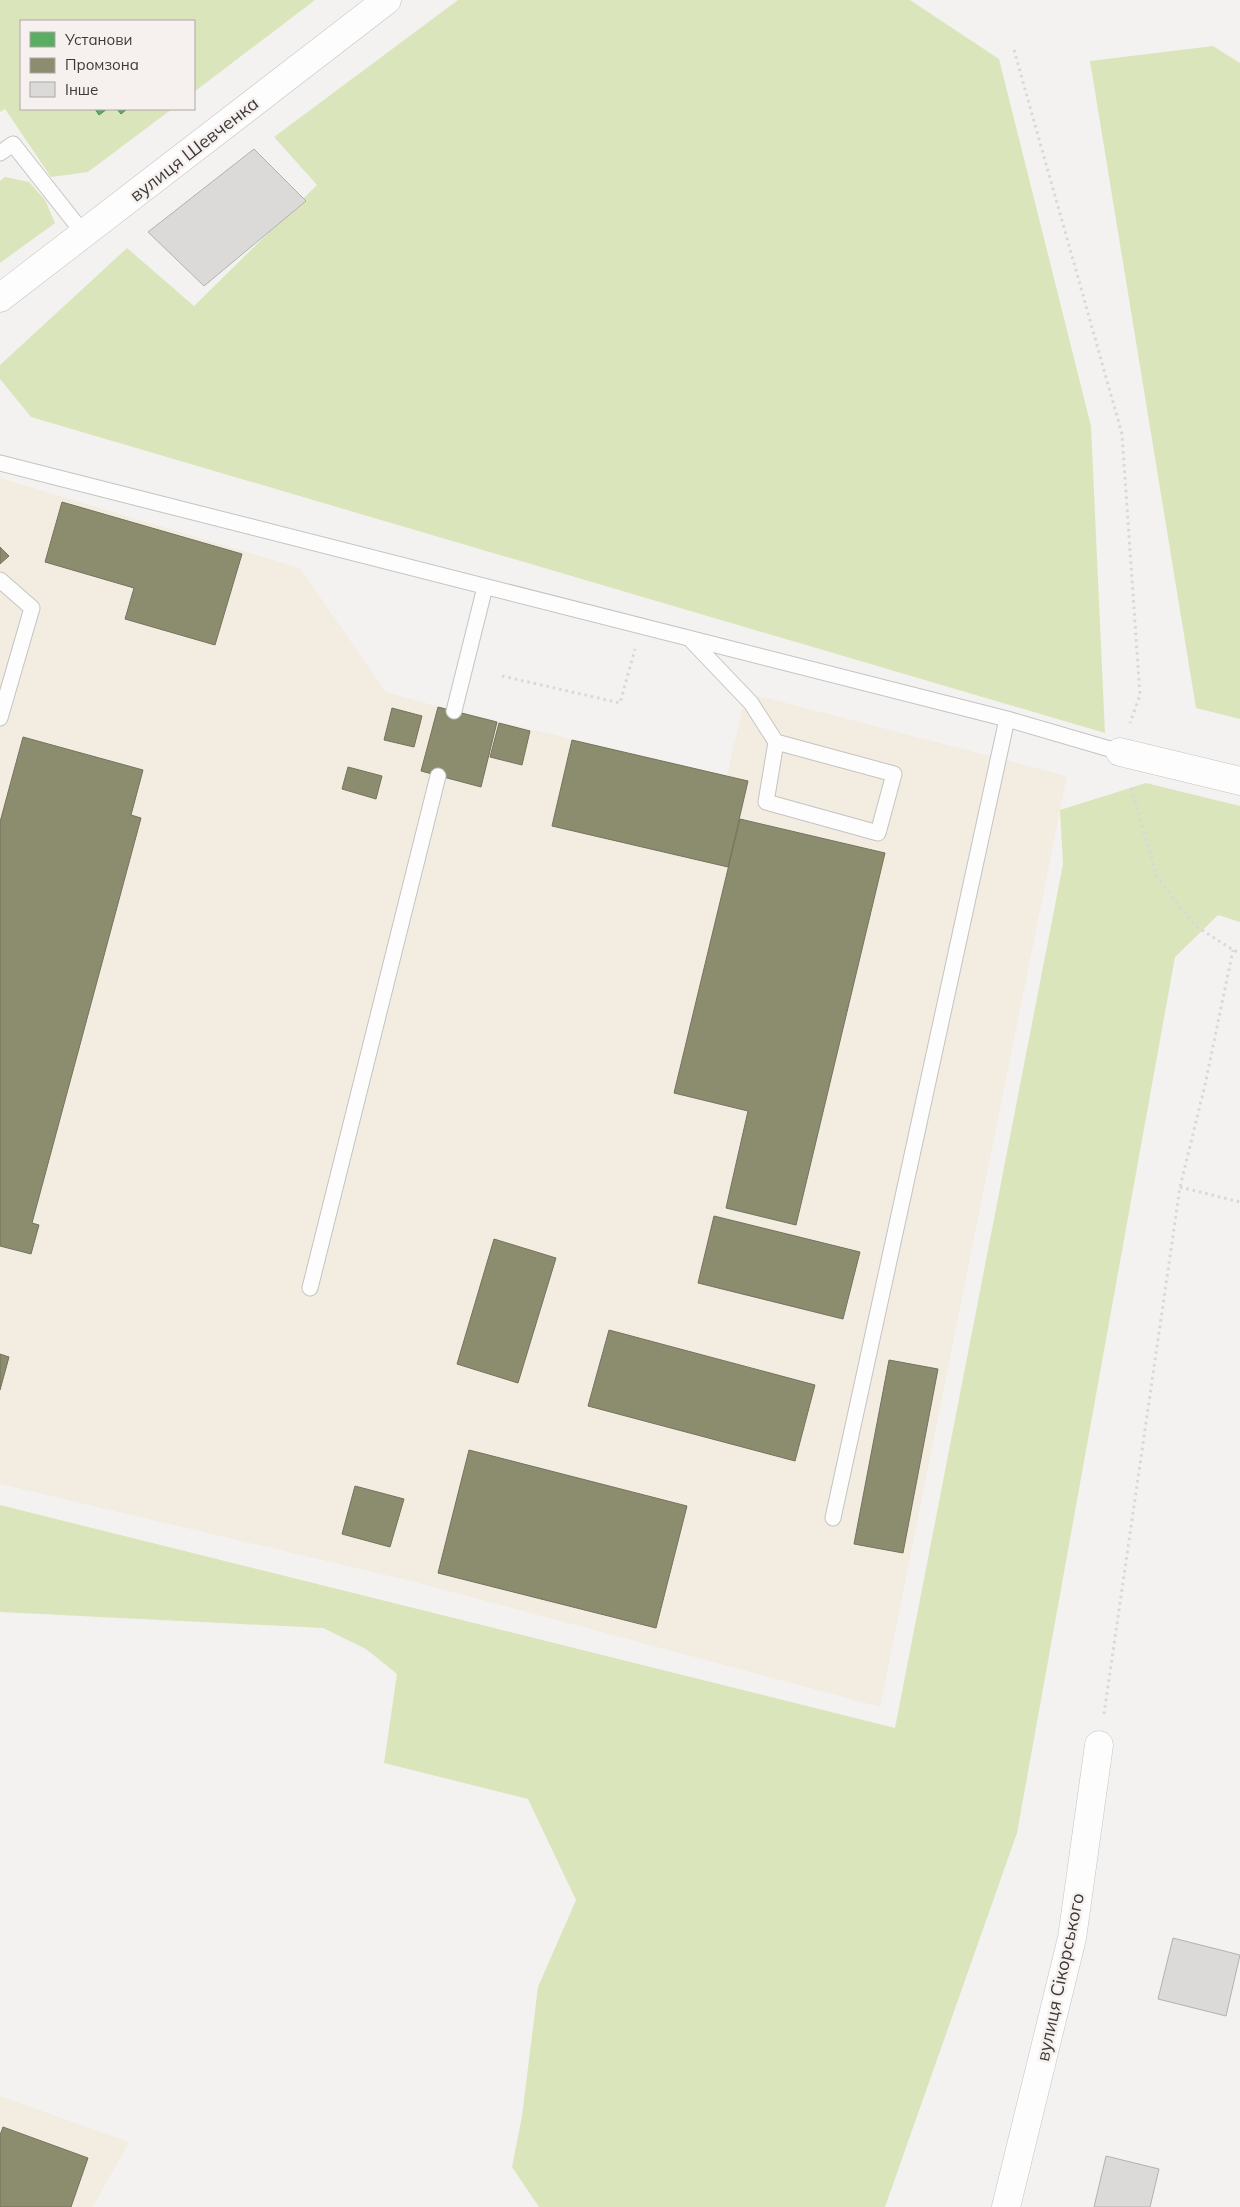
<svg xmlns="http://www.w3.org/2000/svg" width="1240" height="2207" viewBox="0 0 1240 2207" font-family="Mulish,sans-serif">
<rect width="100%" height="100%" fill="#f4f2f0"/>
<path fill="#f3ece0" d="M0,478L300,568L386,692L454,711L727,776L742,710L759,696L1067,776L880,1707L411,1581L0,1484Z
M0,2096L129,2142L93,2207H0Z"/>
<path fill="#dae5bc" d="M0,0H315L194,92V21H21V109H172L88,172L51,177L5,109L0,112Z
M458,0H910L999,59L1091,426L1105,733L31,417L0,379V365L127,248L194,306L317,185L274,137Z
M1213,46L1240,63V719L1196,708L1090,61Z
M5,177L29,182L45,200L55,223L0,263V181Z
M1146,783L1240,806V922L1218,915L1175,957L1017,1833L885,2207H539L512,2167L522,2116L538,1987L576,1900L528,1799L384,1763L397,1674L366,1649L323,1628L0,1612V1505L895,1728L1063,864L1060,810Z"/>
<path fill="#5aae61" stroke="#518b55" d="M95,109H107L99,115Z
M117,109H127L121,114Z"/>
<path fill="#8c8c6e" stroke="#74735e" d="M62,502L242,554L215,645L125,619L134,588L45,562Z
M0,547L9,556L0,564Z
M438,707L497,722L481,787L421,771Z
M392,708L422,716L414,747L384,740Z
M499,723L530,731L522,765L490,757Z
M23,737L143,770L131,815L141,818L32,1223L39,1225L31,1254L0,1246V822Z
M572,740L748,781L728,867L552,826Z
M348,767L382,776L376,799L342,789Z
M740,819L885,853L796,1225L726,1208L748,1111L674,1093Z
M714,1216L860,1252L843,1319L698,1283Z
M494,1239L556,1258L518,1383L457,1364Z
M609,1330L815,1385L795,1461L588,1406Z
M0,1354L9,1357L0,1390Z
M889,1360L938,1369L903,1553L854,1544Z
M469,1450L687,1506L656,1628L438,1573Z
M355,1486L404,1499L390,1547L342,1534Z
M3,2127L88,2158L71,2207H0V2135Z"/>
<path fill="#dcdad9" stroke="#b2b1af" d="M254,149L306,201L204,286L148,232Z
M1173,1938L1240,1955L1226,2016L1158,1999Z
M1106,2156L1159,2169L1150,2207H1094Z"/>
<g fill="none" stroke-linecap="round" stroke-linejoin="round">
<defs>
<path id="lane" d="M0,153L13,144L84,234
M0,463L1007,719L1120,752
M0,580L32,608L0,718
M689,638L751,703L776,742L894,774L878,833L766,802L776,742
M454,711L485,587
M310,1288L438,776
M833,1518L1007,719"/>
<path id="street" d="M1120,752L1240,781
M1006,2207L1072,1938L1099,1745"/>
<path id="secondary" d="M0,298L387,0"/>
</defs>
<use href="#lane" stroke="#c5c3c1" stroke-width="17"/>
<use href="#street" stroke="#c5c3c1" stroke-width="29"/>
<use href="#secondary" stroke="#c5c3c1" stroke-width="29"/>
<path stroke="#d8d8d7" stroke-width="3" stroke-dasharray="2.5 4" stroke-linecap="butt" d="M1014,50L1122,434L1140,695L1130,723
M502,676L620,703L635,649
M1131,788L1157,877L1194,925L1233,950L1240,953
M1180,1187L1240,1202
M1104,1714L1180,1187L1205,1085L1233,950"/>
<use href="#lane" stroke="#fdfdfd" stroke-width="15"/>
<use href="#street" stroke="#fdfdfd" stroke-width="28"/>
<use href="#secondary" stroke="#fdfdfd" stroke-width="28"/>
</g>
<g text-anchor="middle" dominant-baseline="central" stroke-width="5" stroke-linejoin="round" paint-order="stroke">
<g font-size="18" fill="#3c3a39" stroke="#f6f1ee">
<text transform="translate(194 149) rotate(-38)">вулиця Шевченка</text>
<text transform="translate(1060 1977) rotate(-78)">вулиця Сікорського</text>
</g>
</g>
<rect x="20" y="20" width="175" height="90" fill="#f6f1ee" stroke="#aca8a6"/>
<rect x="30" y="32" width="25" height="15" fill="#5aae61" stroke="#aca8a6"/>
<text x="65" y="45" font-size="15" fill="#3c3a39">Установи</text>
<rect x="30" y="58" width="25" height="15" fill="#8c8c6e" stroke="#aca8a6"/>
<text x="65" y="70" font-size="15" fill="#3c3a39">Промзона</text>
<rect x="30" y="82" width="25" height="15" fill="#dcdad9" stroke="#aca8a6"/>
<text x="65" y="95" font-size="15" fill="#3c3a39">Інше</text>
</svg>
